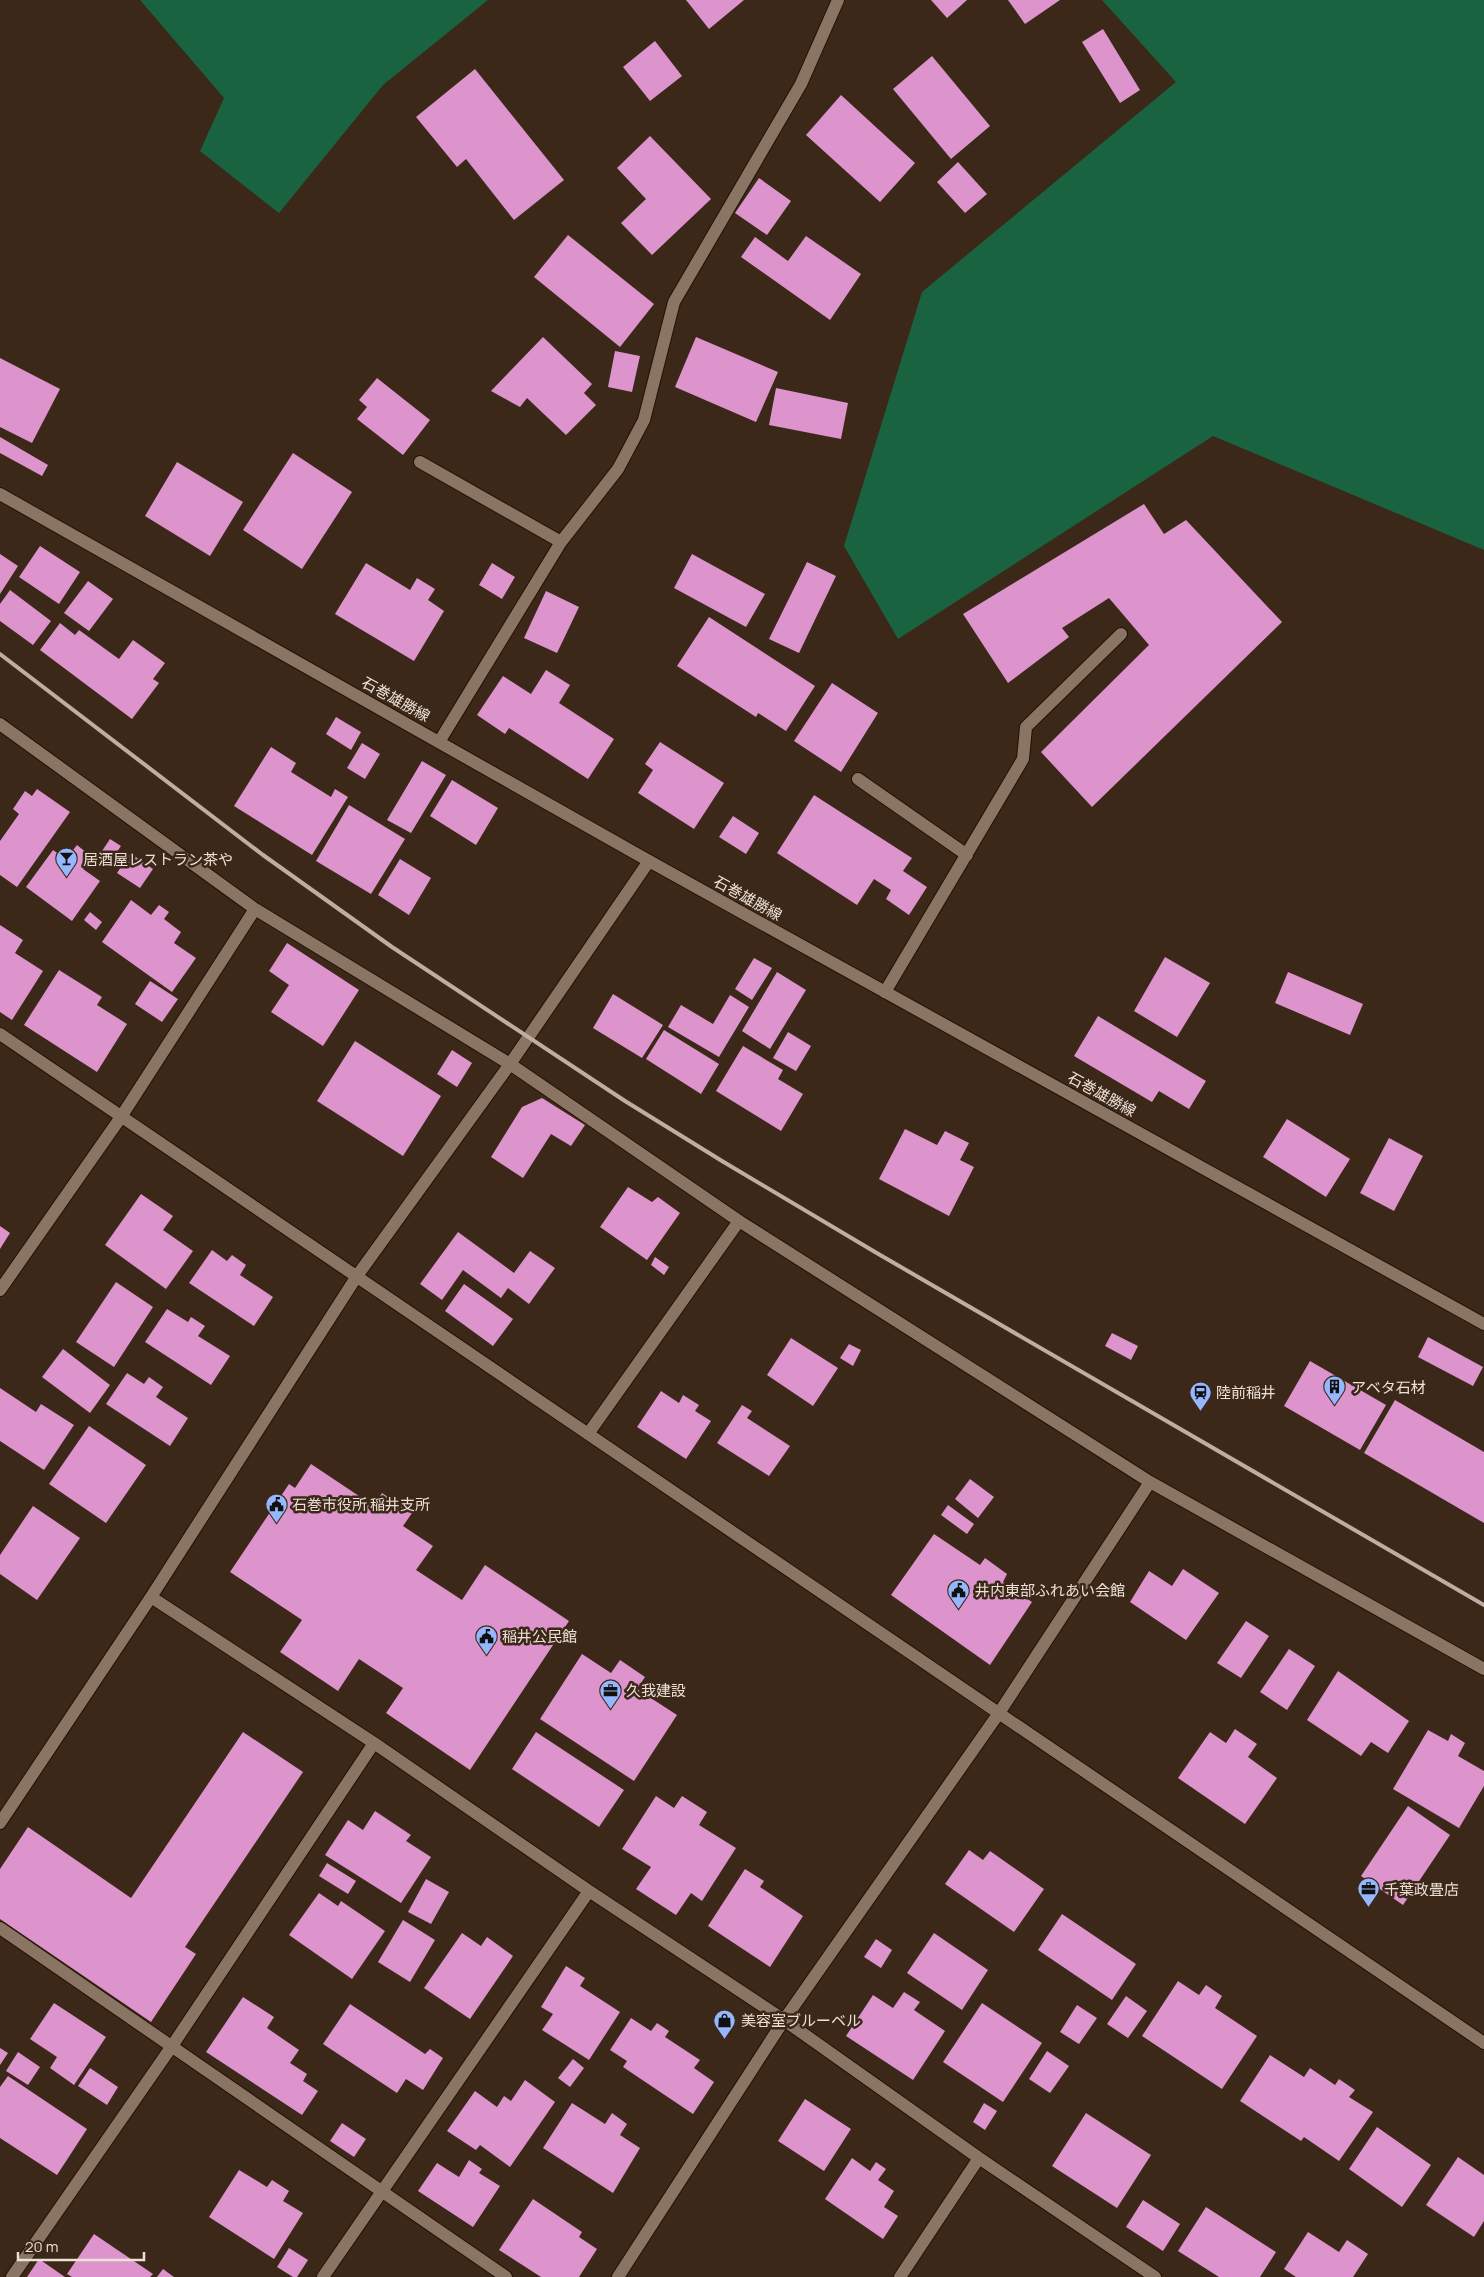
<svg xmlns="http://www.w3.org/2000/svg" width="1484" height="2277" viewBox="0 0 1484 2277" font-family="Manrope,'Noto Sans JP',sans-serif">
<rect width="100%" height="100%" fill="#3b2819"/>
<path fill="#1a6340" d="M140,0H488L383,85L279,213L200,151L224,98Z
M1102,0H1484V550L1213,436L898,639L844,546L922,292L1176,82Z"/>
<path fill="#dd94cc" d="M686,0H744L709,29Z
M931,0H967L947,18Z
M1008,0H1060L1025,24Z
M1103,29L1140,90L1120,103L1082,42Z
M655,41L682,76L650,101L623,67Z
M932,56L990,126L951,159L893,89Z
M475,69L564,180L514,220L466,159L457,167L416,117Z
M841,95L915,163L880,202L806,135Z
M650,136L711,199L652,255L621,223L646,199L617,168Z
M958,162L987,194L965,213L937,182Z
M759,178L791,201L767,235L735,213Z
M568,235L654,304L620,347L534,277Z
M806,236L861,274L830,320L741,257L755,237L788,261Z
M543,337L592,384L584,393L596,405L566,435L527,398L520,407L491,391Z
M696,337L778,372L756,422L675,387Z
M615,351L640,356L632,392L608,387Z
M0,358L60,389L32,443L0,427Z
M377,378L430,420L403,455L357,419L367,407L359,400Z
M776,388L848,403L841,439L769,425Z
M0,437L48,465L42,476L0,453Z
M293,453L352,492L302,569L243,530Z
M177,462L243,502L210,556L145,516Z
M1144,504L1164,534L1186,520L1282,622L1092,807L1041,752L1149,645L1109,598L1062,628L1069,637L1008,683L963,614Z
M40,546L80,572L59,604L19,577Z
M0,554L18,566L0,594Z
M692,554L765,594L746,627L674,588Z
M807,562L836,576L799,653L769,639Z
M366,563L410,590L417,578L435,589L428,600L444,611L414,661L335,614Z
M492,563L515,577L502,599L479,585Z
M88,581L113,599L89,631L64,613Z
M10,590L51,621L33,645L0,621V604Z
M546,591L579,607L557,653L524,638Z
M709,617L815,686L786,731L758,713L756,717L677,666Z
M60,623L75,635L79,630L119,659L133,640L165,663L153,679L159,683L132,719L40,650Z
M546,670L570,685L559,703L614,739L588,779L509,728L505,734L477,715L503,676L531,694Z
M832,683L878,713L841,772L794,741Z
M336,717L361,732L351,750L326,734Z
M660,742L724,783L694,829L638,793L653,770L645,764Z
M362,743L380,754L365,779L347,768Z
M271,747L296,763L291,772L331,797L335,789L348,797L312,855L234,806Z
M422,761L446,775L411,833L387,820Z
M452,780L498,808L476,845L430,816Z
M37,789L70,812L17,887L0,875V841L19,814L13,809L25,791L32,796Z
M814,795L912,858L903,871L927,887L909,915L886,899L891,890L874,879L857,905L777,853Z
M349,805L405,839L371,894L316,861Z
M733,816L759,833L746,854L719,837Z
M110,839L121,846L111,861L100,854Z
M77,845L92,857L83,869L100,881L72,921L26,887L53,850L66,859Z
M130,853L153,869L140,888L117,873Z
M400,859L431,878L409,915L378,895Z
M131,900L151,915L159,905L169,912L164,919L181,932L174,943L196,958L172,992L102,942Z
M90,912L102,922L96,930L84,920Z
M0,925L23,940L15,953L43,971L12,1020L0,1012Z
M287,943L359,990L323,1046L271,1012L289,985L269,971Z
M1165,957L1210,983L1177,1037L1134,1011Z
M754,958L772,968L752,1000L735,989Z
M59,970L102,997L97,1005L127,1024L97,1072L24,1025Z
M777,972L806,990L770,1049L742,1031Z
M1288,972L1363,1004L1350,1035L1275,1003Z
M150,981L178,999L162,1022L135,1004Z
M613,994L663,1025L642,1058L593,1028Z
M730,995L749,1007L719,1057L668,1027L681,1005L713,1024Z
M1098,1016L1206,1081L1189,1109L1159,1091L1152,1102L1074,1056Z
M664,1030L719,1064L701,1094L646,1059Z
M788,1032L811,1046L796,1071L773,1058Z
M355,1041L441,1096L403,1156L317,1101Z
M743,1046L783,1070L778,1079L803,1094L781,1131L716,1091Z
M452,1050L472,1063L457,1087L437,1074Z
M542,1098L585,1125L571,1146L551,1134L523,1178L491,1157L522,1107Z
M1287,1119L1350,1159L1326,1197L1263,1157Z
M905,1129L937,1145L945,1131L969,1143L960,1160L974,1167L949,1216L879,1179Z
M1389,1138L1423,1156L1394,1211L1360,1193Z
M628,1187L652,1202L658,1197L680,1213L647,1260L600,1227Z
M141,1194L173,1216L163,1230L193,1251L166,1289L105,1245Z
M0,1226L10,1233L0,1249Z
M458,1232L514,1273L530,1251L555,1268L529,1304L508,1288L501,1298L463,1270L442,1300L420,1284Z
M212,1250L227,1261L232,1255L246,1265L240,1275L273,1297L254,1326L189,1283Z
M655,1257L669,1267L664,1275L651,1265Z
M116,1282L153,1307L114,1367L76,1342Z
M464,1284L513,1319L493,1346L445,1311Z
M167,1309L188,1322L191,1317L205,1326L198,1336L230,1356L211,1385L145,1342Z
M1112,1333L1138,1346L1131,1360L1105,1346Z
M1428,1337L1483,1367L1473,1386L1418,1357Z
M791,1338L838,1368L813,1406L767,1375Z
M849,1344L861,1350L853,1366L840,1358Z
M63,1349L110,1385L90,1413L42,1377Z
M1310,1361L1386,1405L1360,1450L1284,1406Z
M127,1373L144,1384L149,1377L163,1387L156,1397L188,1418L170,1446L106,1404Z
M0,1388L36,1412L41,1404L74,1425L44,1470L0,1441Z
M661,1391L679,1403L683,1395L699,1405L695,1411L711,1421L686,1459L637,1427Z
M1395,1400L1484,1452V1523L1364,1453Z
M742,1405L752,1411L747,1418L790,1446L769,1476L717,1443Z
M89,1426L146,1465L106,1523L49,1484Z
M311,1464L374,1506L382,1493L412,1513L403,1526L433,1546L416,1570L462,1600L485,1565L569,1621L470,1770L386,1713L403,1688L359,1659L338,1691L280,1652L302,1620L230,1572L289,1484L295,1488Z
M970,1479L994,1497L978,1518L955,1499Z
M948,1505L974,1524L967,1534L941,1515Z
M33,1506L80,1538L37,1600L0,1574V1555Z
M934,1534L980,1565L985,1558L1007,1574L1003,1582L1032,1602L990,1665L891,1595Z
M1183,1569L1219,1593L1186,1640L1130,1602L1149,1571L1172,1586Z
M1246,1621L1269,1636L1241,1678L1217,1663Z
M1289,1649L1315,1666L1287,1710L1260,1692Z
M582,1654L611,1673L620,1660L645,1677L637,1689L677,1715L634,1781L540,1719Z
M1338,1671L1409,1721L1388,1753L1371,1742L1361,1756L1307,1720Z
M1235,1729L1257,1744L1248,1757L1277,1778L1245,1824L1178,1778L1210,1732L1226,1743Z
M1428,1730L1448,1741L1451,1734L1465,1743L1458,1756L1484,1771V1786L1459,1828L1393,1789Z
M243,1732L303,1772L185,1947L196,1954L151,2022L0,1919V1869L28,1827L131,1898Z
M536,1732L624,1790L599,1827L512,1769Z
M656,1796L674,1808L682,1796L707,1812L699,1825L736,1848L702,1901L691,1893L676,1915L636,1889L651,1867L622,1849Z
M1408,1806L1450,1835L1403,1905L1361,1876Z
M375,1811L411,1835L406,1841L431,1857L401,1903L325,1855L348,1820L363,1830Z
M969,1850L983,1860L990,1851L1044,1889L1014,1932L945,1884Z
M327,1863L356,1881L348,1894L319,1876Z
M745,1869L764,1881L760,1887L803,1916L770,1967L708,1926Z
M426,1879L449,1892L431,1924L408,1912Z
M319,1893L338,1906L341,1901L385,1931L352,1979L289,1935Z
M1062,1914L1136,1964L1112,2000L1038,1950Z
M403,1920L435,1940L410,1982L378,1962Z
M462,1933L481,1946L487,1937L513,1956L470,2019L424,1988Z
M934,1933L988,1970L962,2010L907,1973Z
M876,1939L892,1950L881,1968L864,1957Z
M566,1966L585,1978L580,1986L620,2012L589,2060L542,2030L553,2014L541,2007Z
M1178,1981L1199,1995L1206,1985L1222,1996L1215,2008L1257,2036L1222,2089L1142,2036Z
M904,1992L920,2002L914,2010L945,2031L913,2080L846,2036L873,1995L893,2008Z
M1126,1996L1147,2011L1128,2038L1107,2024Z
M243,1997L274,2017L267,2028L299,2050L290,2063L307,2074L303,2081L318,2091L302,2115L206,2052Z
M54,2003L106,2037L74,2085L50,2068L57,2057L30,2039Z
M982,2003L1042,2043L1003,2102L943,2062Z
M350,2004L425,2054L430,2049L443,2058L423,2090L406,2079L397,2093L323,2044Z
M1077,2005L1097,2018L1079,2044L1060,2032Z
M631,2018L651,2031L657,2023L669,2031L665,2037L700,2060L694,2068L714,2082L693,2114L623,2067L627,2061L610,2050Z
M0,2048L8,2053L0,2065Z
M1047,2051L1069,2066L1050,2093L1029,2079Z
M18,2052L40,2067L28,2085L6,2071Z
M1270,2055L1304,2077L1310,2068L1335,2085L1339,2079L1355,2090L1349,2097L1373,2112L1339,2161L1304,2137L1301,2141L1240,2101Z
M573,2059L584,2068L570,2087L558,2078Z
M90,2068L118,2087L107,2105L78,2086Z
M8,2076L87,2129L57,2175L0,2138V2087Z
M525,2080L555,2102L510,2167L480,2145L476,2150L447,2131L475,2091L497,2107L504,2096L511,2101Z
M805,2099L851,2129L824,2171L778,2141Z
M572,2103L605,2124L612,2113L627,2124L620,2135L640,2148L613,2193L543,2148Z
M984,2103L997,2111L985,2130L973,2122Z
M1086,2113L1151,2155L1117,2208L1052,2166Z
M342,2123L366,2139L354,2157L330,2141Z
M1377,2127L1431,2165L1402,2207L1349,2169Z
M1458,2157L1484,2175V2221L1474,2237L1426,2205Z
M852,2158L870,2171L876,2162L886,2169L878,2180L894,2191L884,2207L898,2216L883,2239L825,2199Z
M469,2160L482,2169L479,2173L500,2186L473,2227L418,2191L437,2163L459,2177Z
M239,2170L267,2187L272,2180L289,2191L283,2201L303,2213L274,2259L209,2217Z
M533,2199L582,2232L579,2237L597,2249L579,2277H541L499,2250Z
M1143,2200L1180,2224L1163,2251L1126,2227Z
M1206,2207L1276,2252L1260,2277H1219L1178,2251Z
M1308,2232L1339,2252L1347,2240L1368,2254L1353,2277H1296L1284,2269Z
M94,2234L153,2274L150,2277H72L67,2274Z
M289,2248L308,2260L297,2277H293L277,2267Z
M39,2259L65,2277H27Z
M163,2269L174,2277H157Z"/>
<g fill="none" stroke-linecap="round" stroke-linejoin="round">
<defs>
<path id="service" d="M420,462L561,542
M439,742L561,542L618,469L644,420L674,302L801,84L838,0
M858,779L967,855
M885,992L1023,759L1026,727L1121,634"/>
<path id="minor" d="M0,724L255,909L510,1064L739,1221L1150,1482L1484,1669
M0,1034L1484,2043
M0,1290L121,1117L255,909
M588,1434L739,1221
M151,1597L374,1743L589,1891L784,2020L979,2158L1155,2277
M0,1823L151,1597L357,1276L510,1064L649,861
M0,1928L506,2277
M12,2277L172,2046L374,1743
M323,2277L589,1891
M618,2277L784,2020L999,1713L1150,1482
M900,2277L979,2158"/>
<path id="secondary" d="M0,494L649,861L1484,1324"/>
</defs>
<use href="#service" stroke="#221103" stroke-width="14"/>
<use href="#minor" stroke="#221103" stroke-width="14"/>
<use href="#secondary" stroke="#221103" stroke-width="14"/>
<use href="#service" stroke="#8a7463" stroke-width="12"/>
<use href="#minor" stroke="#8a7463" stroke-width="12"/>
<use href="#secondary" stroke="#8a7463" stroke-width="12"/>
<path stroke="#bdaea4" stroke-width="4" d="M0,654L263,855L392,947L625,1101L722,1161L875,1252L1484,1605"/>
</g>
<defs>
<symbol id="bar-pin" viewBox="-11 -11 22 30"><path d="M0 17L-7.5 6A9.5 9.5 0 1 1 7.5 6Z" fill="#94b7fd" stroke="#3b2819"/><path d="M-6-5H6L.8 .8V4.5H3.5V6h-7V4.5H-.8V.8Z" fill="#111"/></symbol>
<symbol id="building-pin" viewBox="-11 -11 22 30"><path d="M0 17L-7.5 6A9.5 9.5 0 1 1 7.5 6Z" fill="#94b7fd" stroke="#3b2819"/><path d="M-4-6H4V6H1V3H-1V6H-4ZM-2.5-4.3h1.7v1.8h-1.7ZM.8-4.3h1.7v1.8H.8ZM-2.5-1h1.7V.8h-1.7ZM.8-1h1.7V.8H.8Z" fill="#111"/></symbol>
<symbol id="station-pin" viewBox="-11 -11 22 30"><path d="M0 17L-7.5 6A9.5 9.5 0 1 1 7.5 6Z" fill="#94b7fd" stroke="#3b2819"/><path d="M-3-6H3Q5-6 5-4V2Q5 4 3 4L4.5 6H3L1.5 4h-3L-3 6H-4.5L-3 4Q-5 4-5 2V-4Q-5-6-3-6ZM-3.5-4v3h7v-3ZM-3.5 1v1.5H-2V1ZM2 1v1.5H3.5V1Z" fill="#111"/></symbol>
<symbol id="civic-pin" viewBox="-11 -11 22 30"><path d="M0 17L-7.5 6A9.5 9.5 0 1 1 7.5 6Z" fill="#94b7fd" stroke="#3b2819"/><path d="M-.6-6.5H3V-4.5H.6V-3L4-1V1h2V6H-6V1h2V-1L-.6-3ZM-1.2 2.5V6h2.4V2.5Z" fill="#111"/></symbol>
<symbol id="office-pin" viewBox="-11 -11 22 30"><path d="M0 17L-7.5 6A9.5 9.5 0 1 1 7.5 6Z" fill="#94b7fd" stroke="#3b2819"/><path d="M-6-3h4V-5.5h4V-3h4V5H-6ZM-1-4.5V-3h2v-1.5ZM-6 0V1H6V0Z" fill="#111"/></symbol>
<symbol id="shop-pin" viewBox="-11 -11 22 30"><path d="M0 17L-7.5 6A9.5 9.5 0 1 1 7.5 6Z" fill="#94b7fd" stroke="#3b2819"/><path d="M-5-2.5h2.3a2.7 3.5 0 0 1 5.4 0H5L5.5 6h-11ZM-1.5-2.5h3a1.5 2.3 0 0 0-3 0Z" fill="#111"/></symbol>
</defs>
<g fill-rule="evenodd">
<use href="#bar-pin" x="54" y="846" width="25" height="34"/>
<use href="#building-pin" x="1322" y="1374" width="25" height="34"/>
<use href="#station-pin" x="1188" y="1380" width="25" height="34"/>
<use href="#civic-pin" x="264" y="1492" width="25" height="34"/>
<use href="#civic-pin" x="946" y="1578" width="25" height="34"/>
<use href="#civic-pin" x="474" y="1624" width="25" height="34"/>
<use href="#office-pin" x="598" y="1678" width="25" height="34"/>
<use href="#office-pin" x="1356" y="1876" width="25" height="34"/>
<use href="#shop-pin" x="712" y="2008" width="25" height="34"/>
</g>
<g text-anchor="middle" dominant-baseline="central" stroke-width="5" stroke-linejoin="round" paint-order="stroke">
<g font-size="15" fill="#ede0d7" stroke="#3b2819">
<text transform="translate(396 699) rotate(29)">石巻雄勝線</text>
<text transform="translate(748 898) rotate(29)">石巻雄勝線</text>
<text transform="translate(1102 1094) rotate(29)">石巻雄勝線</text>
</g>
<g font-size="15" fill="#ede0d7" stroke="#3b2819" text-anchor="start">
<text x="83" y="859">居酒屋レストラン茶や</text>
<text x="1351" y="1387">アベタ石材</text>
<text x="1216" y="1392">陸前稲井</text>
<text x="292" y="1504">石巻市役所 稲井支所</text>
<text x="975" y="1590">井内東部ふれあい会館</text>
<text x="502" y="1636">稲井公民館</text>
<text x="626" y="1690">久我建設</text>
<text x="1384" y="1889">千葉政畳店</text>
<text x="741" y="2020">美容室ブルーベル</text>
</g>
</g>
<path d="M18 2252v8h126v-8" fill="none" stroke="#ede0d7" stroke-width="2.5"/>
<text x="25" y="2252" font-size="15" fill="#ede0d7" stroke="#3b2819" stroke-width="4" paint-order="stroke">20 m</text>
</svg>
